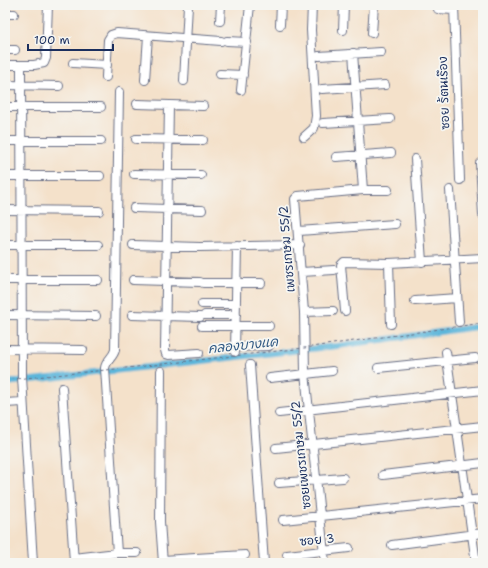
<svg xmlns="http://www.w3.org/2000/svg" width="488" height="568" viewBox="0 0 488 568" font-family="'Shantell Sans','Playpen Sans Thai',sans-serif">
<rect width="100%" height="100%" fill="#f6f6f2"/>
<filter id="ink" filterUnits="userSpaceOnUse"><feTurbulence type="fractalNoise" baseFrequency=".025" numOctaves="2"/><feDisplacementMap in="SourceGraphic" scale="8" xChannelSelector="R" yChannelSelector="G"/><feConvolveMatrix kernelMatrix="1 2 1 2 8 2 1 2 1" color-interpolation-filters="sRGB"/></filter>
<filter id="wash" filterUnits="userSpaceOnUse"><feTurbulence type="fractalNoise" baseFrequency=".012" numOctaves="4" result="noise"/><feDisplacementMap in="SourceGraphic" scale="16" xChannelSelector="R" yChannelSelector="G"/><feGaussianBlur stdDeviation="0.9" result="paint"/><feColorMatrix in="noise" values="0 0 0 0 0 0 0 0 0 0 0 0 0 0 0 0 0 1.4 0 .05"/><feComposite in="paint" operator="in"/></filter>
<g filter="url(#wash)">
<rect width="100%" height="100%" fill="#f4e1ca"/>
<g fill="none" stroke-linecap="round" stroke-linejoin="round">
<path stroke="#5db6da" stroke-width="6" d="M5,383L337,346L483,326"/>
</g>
</g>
<g filter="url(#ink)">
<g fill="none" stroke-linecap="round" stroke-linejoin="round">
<defs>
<path id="minor" d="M454,5L460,180
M438,9L453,10
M5,14H14
M220,21L221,5
M280,25L281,5
M343,30L344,5
M372,33L374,5
M227,41L247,42
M5,50H15
M353,53L363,190
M319,56L381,52
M73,63L107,65
M5,65H34L44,63L46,58L48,5
M21,68L22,377L33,563
M220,74L243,75
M106,77L108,40L111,35L117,33L221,41
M145,80L148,36
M184,81L188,5
M5,85L59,86
M322,89L385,85
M241,90L250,5
M137,104L203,106
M169,105L165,350L166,354L169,355L199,353
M5,107H101
M323,123L390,119
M304,137L314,128L316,116L311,30L312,5
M136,139L203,140
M5,141H101
M336,157L391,153
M415,159L422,262
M480,163L483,215
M134,174L201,175
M5,176H100
M450,190L459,322
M134,208L202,210
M5,210L99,211
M299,231L395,224
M5,245H98
M133,245L200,247L300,245
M389,263L391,324
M302,272L334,270
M5,280H98
M133,280L200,282
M203,283H261
M415,301L457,298
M202,304H236
M345,311L341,265L344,262L389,263L483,258
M304,312L333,311
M5,315L96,316
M132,315L200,317
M205,315H236
M202,326H269
M235,347L269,346
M5,349L83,350
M235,352L237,246
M446,352L476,563
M250,365L264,563
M378,368L475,358
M161,371L160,522L163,563
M270,378L332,371
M62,388L74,562
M5,403L23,402
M279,413L483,390
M276,448L483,426
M383,475L483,463
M279,483L343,478
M283,520L483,499
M392,545L483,533
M117,553H137
M287,555L349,548
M74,558L117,553L105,368C106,360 113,358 115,350L119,92
M163,560L245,555
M325,563L305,373L304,312L295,199L298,196L363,190H388"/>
</defs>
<use href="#minor" stroke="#676d84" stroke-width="10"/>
<use href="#minor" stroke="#fff" stroke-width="8"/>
<path stroke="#676d84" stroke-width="1" stroke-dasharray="3 3" stroke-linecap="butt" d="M5,380L136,367L304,348L483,323"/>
</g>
</g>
<g text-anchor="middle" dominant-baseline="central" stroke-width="3.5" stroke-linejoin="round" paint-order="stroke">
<g font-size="12" fill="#1b2f5e" stroke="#f6f6f2">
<text transform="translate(444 93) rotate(-92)">ซอย ร้ตนเรึอง</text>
<text transform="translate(287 249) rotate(-95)">เพชรเกษม 55/2</text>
<text transform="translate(301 455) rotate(-96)">ซอยเพชรเกษม 55/2</text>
<text transform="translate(317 540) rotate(-6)">ซอย 3</text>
</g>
<g font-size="13" font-style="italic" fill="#2f5883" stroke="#f6f6f2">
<text transform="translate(243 345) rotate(-6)">คลองบางแค</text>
</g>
</g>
<rect width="488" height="568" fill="none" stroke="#f6f6f2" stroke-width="20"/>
<path d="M28 44v6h85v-6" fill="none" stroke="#1b2f5e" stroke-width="2"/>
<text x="34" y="44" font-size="12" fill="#1b2f5e" stroke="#f6f6f2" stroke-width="3" paint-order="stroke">100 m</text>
</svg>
